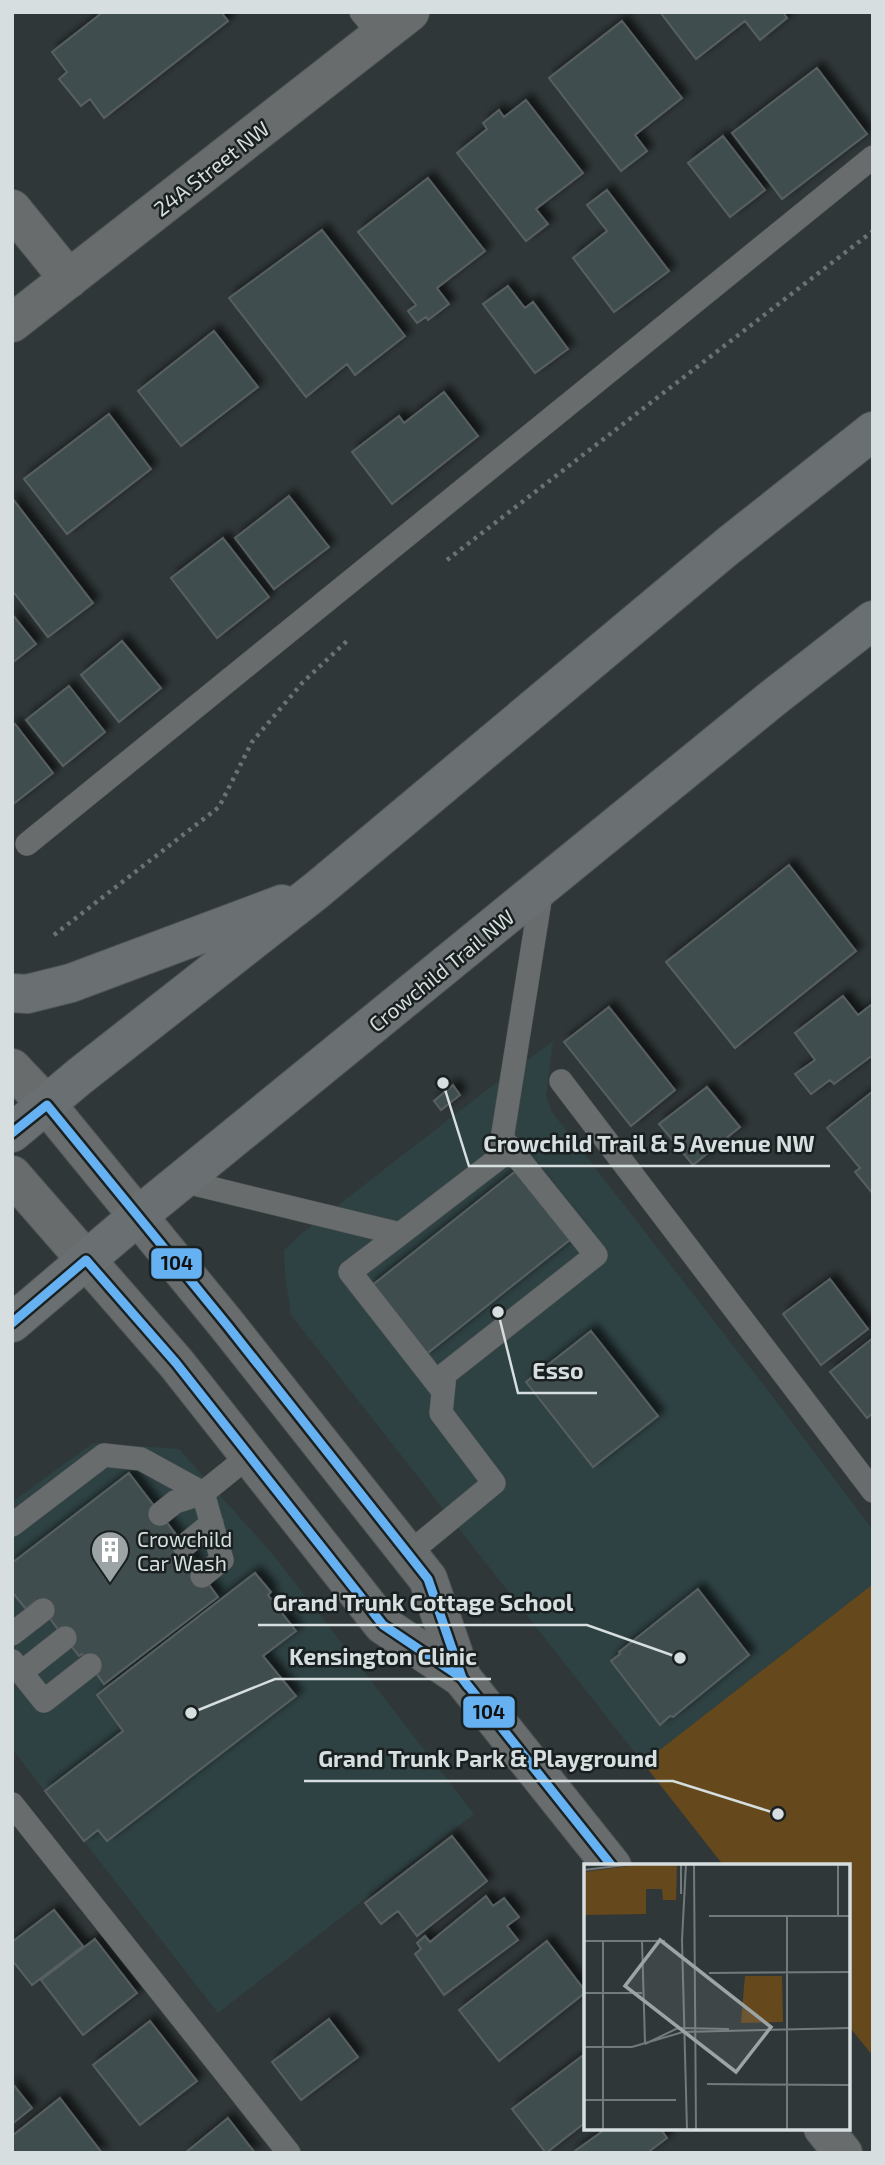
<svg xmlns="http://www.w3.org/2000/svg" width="885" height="2165" viewBox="0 0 885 2165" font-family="'Exo 2',sans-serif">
<defs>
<filter id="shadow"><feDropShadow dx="6" dy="-6" stdDeviation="3.5" flood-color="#0009"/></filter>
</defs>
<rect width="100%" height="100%" fill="#303738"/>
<path fill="#2e4143" d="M553,1041L546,1096L552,1112L766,1388L873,1530V1584L643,1763L291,1315L285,1274L284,1251L301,1234L480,1095Z
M93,1443L179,1449L275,1557L474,1814L218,2013L12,1749V1502Z"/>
<path fill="#65491d" d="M873,1584V2056L848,2025V1866H724L643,1763Z"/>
<path fill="#3f4e4f" stroke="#595f60" stroke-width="2" filter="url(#shadow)" d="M103,12H221L228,21L104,118L90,99L81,106L59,79L67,72L52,52Z
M660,12H783L787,18L760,40L745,21L696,59Z
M622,21L682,98L635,135L647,151L621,171L549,78Z
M817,68L867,134L782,199L732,133Z
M526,100L583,173L536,209L548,224L526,241L457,153L487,129L483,123L499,110L504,117Z
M723,136L765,190L730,217L688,163Z
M428,178L485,251L437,288L449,304L428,320L426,317L417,323L408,311L416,305L358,232Z
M607,190L669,271L614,312L573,258L607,231L587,205Z
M322,230L405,336L355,375L347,364L306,397L229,298Z
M508,286L525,308L533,302L568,349L535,373L483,304Z
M214,331L258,387L181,446L138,391Z
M444,392L478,436L392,504L352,452L399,416L404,423Z
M109,414L151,469L67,534L24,479Z
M289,496L329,547L274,589L235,538Z
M12,498L93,603L48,637L12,590Z
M223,538L269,597L217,638L171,578Z
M12,614L36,644L12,663Z
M122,641L161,688L119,722L81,675Z
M69,686L105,732L63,766L26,720Z
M15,724L53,773L12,805V726Z
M789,865L856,951L735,1048L666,962Z
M843,996L858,1015L871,1005L873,1008V1055L834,1084L830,1080L811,1094L795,1074L815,1060L795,1033Z
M609,1007L675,1090L631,1126L564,1042Z
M453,1085L460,1095L441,1110L434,1101Z
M707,1087L740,1127L693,1165L659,1124Z
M873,1091V1194L855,1172L860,1168L827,1128Z
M522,1166L576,1235L424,1356L370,1287Z
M830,1279L868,1329L821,1365L783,1314Z
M591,1331L658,1416L593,1467L526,1382Z
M873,1338V1413L867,1418L830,1372Z
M129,1473L197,1562L194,1564L218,1597L104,1684L82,1654L79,1656L36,1601L26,1609L12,1592V1563Z
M255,1573L271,1592L268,1595L296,1631L263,1656L296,1696L107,1841L98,1830L84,1841L45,1791L123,1731L97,1695Z
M698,1589L749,1655L673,1717L670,1716L660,1725L611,1661L620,1654L619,1652Z
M452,1836L487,1881L417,1936L398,1911L381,1924L365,1903Z
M486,1896L493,1906L504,1898L519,1917L507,1926L518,1940L444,1995L415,1954L421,1949L417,1943L425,1936L430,1942Z
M54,1910L83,1946L32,1985L12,1960V1942Z
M95,1939L137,1993L83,2035L41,1980Z
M547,1941L586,1992L499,2061L459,2010Z
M329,2019L358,2057L301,2100L272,2062Z
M150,2021L197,2081L140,2125L93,2065Z
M586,2053V2122L546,2153L512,2109Z
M12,2083L32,2108L12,2124Z
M60,2098L102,2153H12V2136Z
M228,2118L255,2153H185Z
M607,2128H660L667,2138L647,2153H572Z"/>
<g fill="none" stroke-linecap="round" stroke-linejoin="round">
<defs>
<path id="service" d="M361,12L380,35
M27,844L873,157
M561,1081L873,1491
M182,1181L400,1234L499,1158L542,888
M400,1234L350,1272L443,1391
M160,1514L175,1502L203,1493L250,1455
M12,1525L104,1455L141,1459L203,1493L222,1560L202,1576
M184,1546L212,1523
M408,1554L494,1483L441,1413L445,1374L596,1255L502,1138
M12,1634L43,1610
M12,1661L44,1701L90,1665
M22,1672L65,1638
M12,1804L289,2153"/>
<path id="minor" d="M12,209L69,279
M12,323L410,12
M12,1068L47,1105"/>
<path id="tertiary" d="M47,1105L227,1325L428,1579L462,1678
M12,1175L176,1363L383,1625L462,1678L612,1866
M823,2128L843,2153"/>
<path id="trunk" d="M12,993L27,994L71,983L282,904
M12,1133L80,1076L317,890L728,546L873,431
M12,1323L138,1216L773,698L873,620"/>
</defs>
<use href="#service" stroke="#4f5455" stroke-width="24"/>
<use href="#minor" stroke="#4f5455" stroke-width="40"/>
<use href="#tertiary" stroke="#4f5455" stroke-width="40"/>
<use href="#trunk" stroke="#4f5455" stroke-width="40"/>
<path stroke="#6c7171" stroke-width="4.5" stroke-dasharray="3.5 5" stroke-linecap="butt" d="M447,560L873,231
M54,935L219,807L252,742L303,682L348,640"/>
<use href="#service" stroke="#686c6d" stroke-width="23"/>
<use href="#minor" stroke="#686c6d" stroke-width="38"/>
<use href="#tertiary" stroke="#686c6d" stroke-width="38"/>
<use href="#trunk" stroke="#6a7071" stroke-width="38"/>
<defs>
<path id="bus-1" d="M12,1133L47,1105L227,1325L428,1579L462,1678L612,1866
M12,1323L86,1260L176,1363L383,1625L462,1678L468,1686"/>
</defs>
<use href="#bus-1" stroke="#1a2020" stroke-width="14"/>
<use href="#bus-1" stroke="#66b1f2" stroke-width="9"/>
</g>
<defs>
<symbol id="building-pin" viewBox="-11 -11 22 30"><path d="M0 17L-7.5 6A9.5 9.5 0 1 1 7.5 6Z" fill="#9ca4a5" stroke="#1a2020"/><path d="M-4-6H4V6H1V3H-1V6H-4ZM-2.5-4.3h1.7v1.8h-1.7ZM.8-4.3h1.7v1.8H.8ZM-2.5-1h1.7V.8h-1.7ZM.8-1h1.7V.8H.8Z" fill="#fff"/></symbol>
</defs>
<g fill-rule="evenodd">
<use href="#building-pin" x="88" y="1528" width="44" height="60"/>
</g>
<g text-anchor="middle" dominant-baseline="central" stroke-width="5" stroke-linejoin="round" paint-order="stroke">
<g font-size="21" fill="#d6dedf" stroke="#1a2020">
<text transform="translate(211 168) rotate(-38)">24A Street NW</text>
<text transform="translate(441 970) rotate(-39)">Crowchild Trail NW</text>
</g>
<g font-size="21" fill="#d6dedf" stroke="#1a2020" text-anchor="start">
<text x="137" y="1538">Crowchild<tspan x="137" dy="24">Car Wash</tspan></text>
</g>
</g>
<g transform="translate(584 1864)">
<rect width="266" height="266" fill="#303738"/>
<path d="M59,0H93L92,36H79L78,25H62V50L0,51V8ZM161,112H198L199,158L157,159Z" fill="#65491d"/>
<path fill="none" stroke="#727a7b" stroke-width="2" d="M102,0L98,76L103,266M110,0L112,266M0,6L49,0M97,30V0M125,52H266M254,52V0M0,77H81M19,77V266M58,77L61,179M125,109L266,108M0,129H58M61,180L94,164L145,165M0,183H48L99,168L266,164M123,220L266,221M0,236H92M203,266V52"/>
<path fill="#9ca4a5" fill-opacity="0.15" stroke="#9ca4a5" stroke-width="3.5" d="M76,76L187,163L152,208L41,122Z"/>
<rect width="266" height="266" fill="none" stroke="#d6dedf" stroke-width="3.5"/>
</g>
<path fill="none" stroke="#d6dedf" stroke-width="2.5" d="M443 1083L469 1166H830M498 1312L518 1393H597M680 1658L587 1625H258M191 1713L275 1679H491M778 1814L673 1781H304"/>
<g fill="#d6dedf" stroke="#1a2020" stroke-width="2.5">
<circle cx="443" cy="1083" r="7"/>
<circle cx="498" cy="1312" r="7"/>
<circle cx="680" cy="1658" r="7"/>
<circle cx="191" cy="1713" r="7"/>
<circle cx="778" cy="1814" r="7"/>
</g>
<g font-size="23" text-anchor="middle" font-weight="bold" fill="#d6dedf" stroke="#1a2020" stroke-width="5" stroke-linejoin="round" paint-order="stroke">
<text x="649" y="1152">Crowchild Trail &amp; 5 Avenue NW</text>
<text x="558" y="1379">Esso</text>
<text x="423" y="1611">Grand Trunk Cottage School</text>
<text x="383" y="1665">Kensington Clinic</text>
<text x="488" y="1767">Grand Trunk Park &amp; Playground</text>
</g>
<g stroke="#1a2020" stroke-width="2.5">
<rect x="150" y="1247" width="53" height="33" rx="7" fill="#66b1f2"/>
<rect x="462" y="1695" width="54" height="34" rx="7" fill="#66b1f2"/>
</g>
<g font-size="19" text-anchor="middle" font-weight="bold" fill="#111">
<text x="177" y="1270">104</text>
<text x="489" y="1719">104</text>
</g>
<rect width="885" height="2165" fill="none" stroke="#d6dedf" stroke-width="28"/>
</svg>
